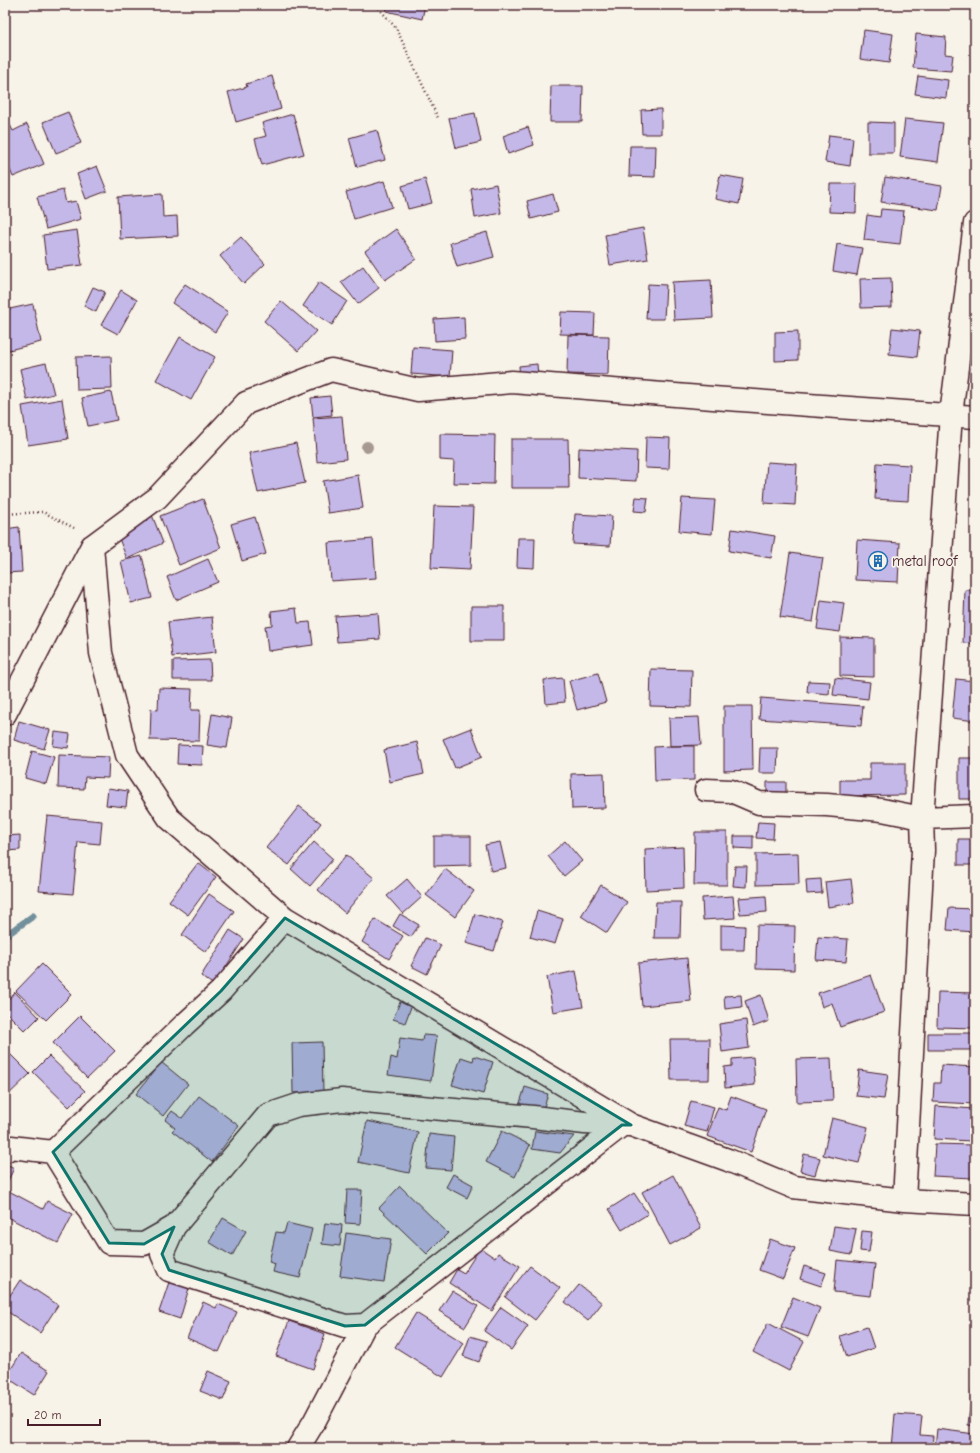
<svg xmlns="http://www.w3.org/2000/svg" width="980" height="1453" viewBox="0 0 980 1453" font-family="'Comic Neue',sans-serif">
<rect width="100%" height="100%" fill="#f7f3e8"/>
<filter id="ink" filterUnits="userSpaceOnUse"><feTurbulence type="fractalNoise" baseFrequency=".025" numOctaves="2"/><feDisplacementMap in="SourceGraphic" scale="8" xChannelSelector="R" yChannelSelector="G"/><feConvolveMatrix kernelMatrix="1 2 1 2 8 2 1 2 1" color-interpolation-filters="sRGB"/></filter>
<g filter="url(#ink)">
<g fill="none" stroke-linecap="round" stroke-linejoin="round">
<path stroke="#71909b" stroke-width="7" d="M5,936L33,916"/>
</g>
<path fill="#c4b8e9" stroke="#4a1f2b" d="M388,5H425L422,19L386,11Z
M864,30L893,34L889,63L860,59Z
M916,34L946,37L945,54L953,55L951,71L913,68Z
M272,76L281,109L236,122L228,92L247,87L246,84Z
M918,76L948,80L946,98L915,94Z
M551,86H583L582,122H550Z
M661,109V134H642L641,110Z
M68,112L81,143L56,153L43,122Z
M475,113L481,142L456,148L449,118Z
M293,114L304,154L262,165L255,139L266,136L262,123Z
M5,115L13,131L27,124L44,164L13,177L5,158Z
M905,119L943,123L938,162L900,157Z
M868,122L894,123V153H868Z
M528,127L534,145L508,154L503,136Z
M377,130L385,160L357,167L349,138Z
M829,135L853,138L850,166L825,162Z
M630,146H656L655,177L629,176Z
M97,166L107,191L86,199L77,174Z
M720,175L743,179L739,204L715,199Z
M885,177L942,186L938,210L881,202Z
M425,179L432,203L408,209L402,186Z
M384,181L392,207L354,219L346,192Z
M496,184L501,213L475,218L471,189Z
M830,184H857L856,213L829,212Z
M63,190L66,203L76,201L81,219L46,229L37,197Z
M162,194L163,217L177,216L178,236L120,239L118,197Z
M553,194L558,212L531,219L527,201Z
M881,209L904,211L900,244L864,240L867,215L880,217Z
M643,228L648,259L610,265L605,235Z
M396,229L416,259L385,280L365,251Z
M77,230L82,265L47,269L43,235Z
M487,232L494,257L457,267L450,243Z
M241,237L265,264L244,284L220,256Z
M837,244L862,248L857,275L833,271Z
M363,266L379,288L358,304L341,282Z
M891,278L892,307L861,308L860,279Z
M711,280L713,318L674,320L672,282Z
M319,282L347,301L332,325L303,306Z
M185,284L228,312L215,332L172,303Z
M648,284L666,285L664,319H646Z
M93,287L105,292L96,312L84,306Z
M121,290L137,300L118,334L101,325Z
M281,301L316,331L298,351L264,321Z
M33,304L41,342L5,351V310Z
M561,312L595,313L594,335L560,334Z
M464,317L465,339L435,341L434,319Z
M972,317H975V337H971Z
M892,328L920,331L917,357L889,354Z
M798,331V360L775,361V332Z
M568,335L609,336L608,375L567,374Z
M180,337L215,357L191,400L156,380Z
M413,347L452,350L450,377L411,374Z
M111,356L112,389L77,390L76,357Z
M46,363L54,394L27,400L20,369Z
M537,364L538,377L520,379L519,366Z
M111,392L117,420L88,426L82,398Z
M330,396L332,415L313,417L311,398Z
M62,399L68,439L28,445L22,406Z
M342,416L346,459L317,462L313,418Z
M440,434L495,435L494,484L453,483L454,461L440,460Z
M646,437L670,438L669,469L645,468Z
M511,439H568L569,488H511Z
M296,443L305,483L258,493L249,453Z
M579,448L637,451L636,481L578,478Z
M767,462L797,464L795,505L764,503Z
M877,463L910,465L908,501L875,499Z
M358,475L363,508L328,513L323,481Z
M636,497L648,498L646,512L634,511Z
M682,498L715,500L712,534L679,531Z
M203,499L221,548L179,565L160,516Z
M434,506L473,507L470,570L431,568Z
M575,514L612,516L610,546L573,544Z
M152,515L163,543L127,559L116,531Z
M255,517L266,554L242,561L231,524Z
M19,527L22,572L5,573V529Z
M732,529L775,536L771,558L729,551Z
M518,538H535L534,568L517,567Z
M373,539L376,578L331,581L328,543Z
M857,540L900,543L898,582L855,580Z
M790,553L823,558L813,622L780,617Z
M142,556L152,598L131,603L121,561Z
M208,559L218,582L176,600L167,577Z
M965,590H975V644L963,643Z
M821,600L844,603L840,632L817,629Z
M471,606H504V641H471Z
M296,608L298,623L310,622L313,645L268,651L265,626L272,625L271,611Z
M378,613L380,639L337,642L335,616Z
M212,617L216,652L172,657L168,622Z
M840,637L874,638V677L840,676Z
M210,660L211,680H173V661Z
M651,669L692,670L691,707L650,706Z
M598,673L606,702L577,710L569,681Z
M563,678L565,702L546,704L544,680Z
M835,678L870,682L868,699L833,695Z
M956,679L975,681V721L952,718Z
M808,681L830,682L829,694L807,692Z
M159,688L192,689L191,710H200L199,741L150,740L151,709L158,710Z
M761,698L863,706L861,726L759,719Z
M724,706H752L753,770L724,771Z
M212,714L232,718L227,748L207,745Z
M699,717L701,745L670,746L669,718Z
M19,721L50,730L44,749L14,740Z
M471,728L482,757L455,768L443,739Z
M55,732L70,734L68,748L53,746Z
M417,742L424,774L390,782L384,750Z
M178,745L203,746L202,765L177,764Z
M670,746H694V780L655,781L654,747Z
M760,748H778L777,773H759Z
M32,751L54,757L46,784L25,778Z
M59,755L109,757L108,778L85,777L84,789L58,788Z
M959,758H975V799H959Z
M870,763H905V795L840,796V780H870Z
M604,773L605,808L572,809L571,774Z
M767,782H786V793H767Z
M108,788L128,791L126,807L106,805Z
M299,806L321,823L289,865L266,848Z
M47,816L102,821L100,844L78,842L73,894L39,891Z
M758,822L774,823L773,839L756,838Z
M695,832H727V885H694Z
M20,835V850L5,851V836Z
M434,836H471V865L434,866Z
M734,836H753V849L734,848Z
M958,839H975V865H958Z
M565,841L582,861L564,876L548,856Z
M314,842L333,859L310,886L291,869Z
M500,842L506,868L491,871L485,845Z
M683,847L684,888L646,890L645,849Z
M798,853L799,884L756,885V854Z
M346,855L374,878L345,913L318,890Z
M198,863L216,877L188,915L169,901Z
M735,866H747L746,887L733,886Z
M445,869L474,891L455,917L426,895Z
M407,879L422,897L403,914L387,896Z
M821,879L822,893L807,894L806,880Z
M851,879L854,903L828,907L825,882Z
M601,885L627,902L607,933L581,916Z
M209,894L234,911L206,952L182,935Z
M733,896L735,918L703,920L702,898Z
M766,896L767,912L740,914L738,898Z
M656,902H681L680,938H654Z
M949,908L975,909V932L947,930Z
M537,911L563,919L555,944L530,937Z
M400,914L419,925L411,937L393,926Z
M475,914L503,922L494,951L466,943Z
M375,919L403,936L389,959L362,942Z
M721,925L745,926L744,950H721Z
M757,925L795,926L794,970L756,969Z
M230,930L244,939L214,985L201,976Z
M818,937L848,939L846,962L816,960Z
M425,938L441,945L427,974L411,966Z
M687,958L691,1001L642,1006L638,963Z
M42,964L72,994L46,1020L16,991Z
M576,971L583,1007L553,1012L547,977Z
M871,975L884,1012L840,1027L832,1003L822,1007L818,993Z
M15,992L39,1017L25,1031L5,1011V1003Z
M938,992L975,993L974,1028L937,1027Z
M741,995L742,1007L725,1009L724,996Z
M761,995L769,1021L753,1027L745,1001Z
M400,1002L411,1007L405,1023L393,1019Z
M80,1016L115,1051L87,1078L53,1043Z
M746,1020L749,1048L722,1052L719,1024Z
M928,1033H975V1050H928Z
M423,1035L437,1036L431,1081L388,1075L391,1057L397,1059L400,1038L422,1041Z
M670,1039H710L709,1080H671Z
M322,1042L323,1092L293,1093L292,1043Z
M5,1049L30,1074L5,1098Z
M49,1056L85,1091L69,1107L33,1072Z
M474,1056L493,1062L483,1094L452,1085L461,1057L473,1061Z
M753,1057L755,1085L725,1088L724,1067L732,1066V1059Z
M831,1058L833,1101L797,1102L796,1059Z
M161,1062L188,1084L163,1116L136,1094Z
M941,1065L975,1067V1104L933,1102L934,1083H940Z
M859,1070L888,1074L884,1099L856,1096Z
M525,1087L548,1094L542,1113L519,1106Z
M199,1096L239,1126L212,1162L172,1131L175,1128L165,1120L172,1111L182,1118Z
M731,1096L766,1109L751,1152L707,1136L718,1107L726,1110Z
M691,1101L714,1107L707,1132L684,1126Z
M936,1106L973,1109L971,1141L934,1139Z
M832,1118L868,1127L859,1163L823,1155Z
M367,1121L418,1132L409,1173L358,1162Z
M502,1131L530,1145L515,1177L486,1162Z
M535,1131L574,1136L560,1153L532,1149Z
M429,1134L454,1137L451,1170L426,1168Z
M935,1144L973,1145L972,1178L933,1176Z
M804,1154L820,1158L815,1175L800,1171Z
M5,1163L14,1168L5,1187Z
M453,1174L473,1185L467,1198L446,1187Z
M673,1175L701,1228L670,1245L642,1192Z
M400,1186L448,1233L427,1254L379,1208Z
M5,1189L43,1209L47,1201L73,1214L58,1243L5,1216Z
M347,1190H362L360,1224L345,1223Z
M634,1193L648,1214L622,1230L609,1209Z
M223,1218L246,1231L232,1256L209,1242Z
M287,1223L312,1229L300,1278L273,1272L275,1264L269,1262L276,1232L284,1233Z
M325,1223L342,1225L340,1246L322,1244Z
M834,1226L856,1229L851,1255L830,1251Z
M862,1231L872,1232L869,1252L860,1251Z
M346,1233L391,1239L384,1282L340,1276Z
M770,1239L795,1248L783,1279L759,1270Z
M480,1248L495,1258L498,1253L520,1266L492,1311L449,1283L457,1269L464,1273Z
M837,1260L875,1264L871,1296L834,1292Z
M530,1266L560,1288L535,1320L505,1297Z
M804,1266L826,1273L821,1286L800,1279Z
M20,1280L58,1305L40,1333L5,1310V1303Z
M169,1282L189,1288L180,1319L159,1312Z
M579,1285L602,1303L588,1321L565,1302Z
M452,1291L478,1306L465,1327L439,1311Z
M793,1297L820,1308L808,1337L781,1327Z
M203,1302L216,1308L218,1304L237,1312L219,1352L187,1338Z
M501,1307L528,1326L511,1350L484,1331Z
M416,1313L464,1343L443,1377L395,1347Z
M289,1321L325,1334L313,1369L276,1356Z
M768,1323L804,1342L789,1371L753,1352Z
M867,1327L874,1348L847,1357L840,1336Z
M470,1336L487,1341L479,1362L463,1356Z
M21,1353L49,1371L34,1395L6,1377Z
M208,1371L231,1381L223,1400L200,1391Z
M972,1389H975V1426L968,1425Z
M895,1414L922,1416L920,1435L933,1436L932,1448H892Z
M937,1429L975,1434V1448H935Z"/>
<g fill="none" stroke-linecap="round" stroke-linejoin="round">
<defs>
<path id="minor" d="M975,417L713,398L512,382L418,390L331,370L246,403L157,498L92,546L101,653L127,755L169,818L285,918L631,1125L728,1160L793,1187L904,1200L975,1204
M5,714L92,546
M706,790L731,791L759,803L827,805L882,810L922,818L975,816
M5,1151L11,1147L53,1152
M53,1152L109,1243L144,1244L174,1227L268,1115L298,1105L342,1100L533,1117L585,1123L622,1125
M53,1152L184,1025L221,991L285,918
M904,1200L923,850L922,818L951,415L975,223
M174,1227L162,1254L169,1270L345,1326L365,1325
M298,1448L314,1422L365,1325L622,1125H629"/>
</defs>
<use href="#minor" stroke="#4a1f2b" stroke-width="25"/>
<path stroke="#4a1f2b" stroke-width="2.5" stroke-dasharray="1 3" stroke-linecap="butt" d="M376,5L396,28L438,118
M5,514L43,512L76,529"/>
<use href="#minor" stroke="#f7f3e8" stroke-width="22"/>
</g>
<circle fill="#a79991" cx="367" cy="447" r="6"/>
</g>
<path fill="#0f766e" fill-opacity="0.2" stroke="#0f766e" stroke-width="3" stroke-linejoin="round" d="M285,918L631,1125H622L365,1325L345,1326L169,1270L162,1254L174,1227L144,1244L109,1243L53,1152L221,991Z"/>
<defs>
<symbol id="building-ring" viewBox="-11 -11 22 22"><circle r="9.5" fill="#f7f3e8" stroke="#1f6fb2" stroke-width="1.5"/><path d="M-4-6H4V6H1V3H-1V6H-4ZM-2.5-4.3h1.7v1.8h-1.7ZM.8-4.3h1.7v1.8H.8ZM-2.5-1h1.7V.8h-1.7ZM.8-1h1.7V.8H.8Z" fill="#1f6fb2"/></symbol>
</defs>
<g fill-rule="evenodd">
<use href="#building-ring" x="867" y="550" width="22" height="22"/>
</g>
<g text-anchor="middle" dominant-baseline="central" stroke-width="3.5" stroke-linejoin="round" paint-order="stroke">
<g font-size="15" fill="#4a1f2b" stroke="#f7f3e8" text-anchor="start">
<text x="892" y="561">metal roof</text>
</g>
</g>
<rect width="980" height="1453" fill="none" stroke="#f7f3e8" stroke-width="20"/>
<rect x="10" y="10" width="960" height="1433" fill="none" stroke="#4a1f2b" stroke-width="1.5" filter="url(#ink)"/>
<path d="M28 1419v6h72v-6" fill="none" stroke="#4a1f2b" stroke-width="2"/>
<text x="34" y="1419" font-size="12" fill="#4a1f2b" stroke="#f7f3e8" stroke-width="3" paint-order="stroke">20 m</text>
</svg>
